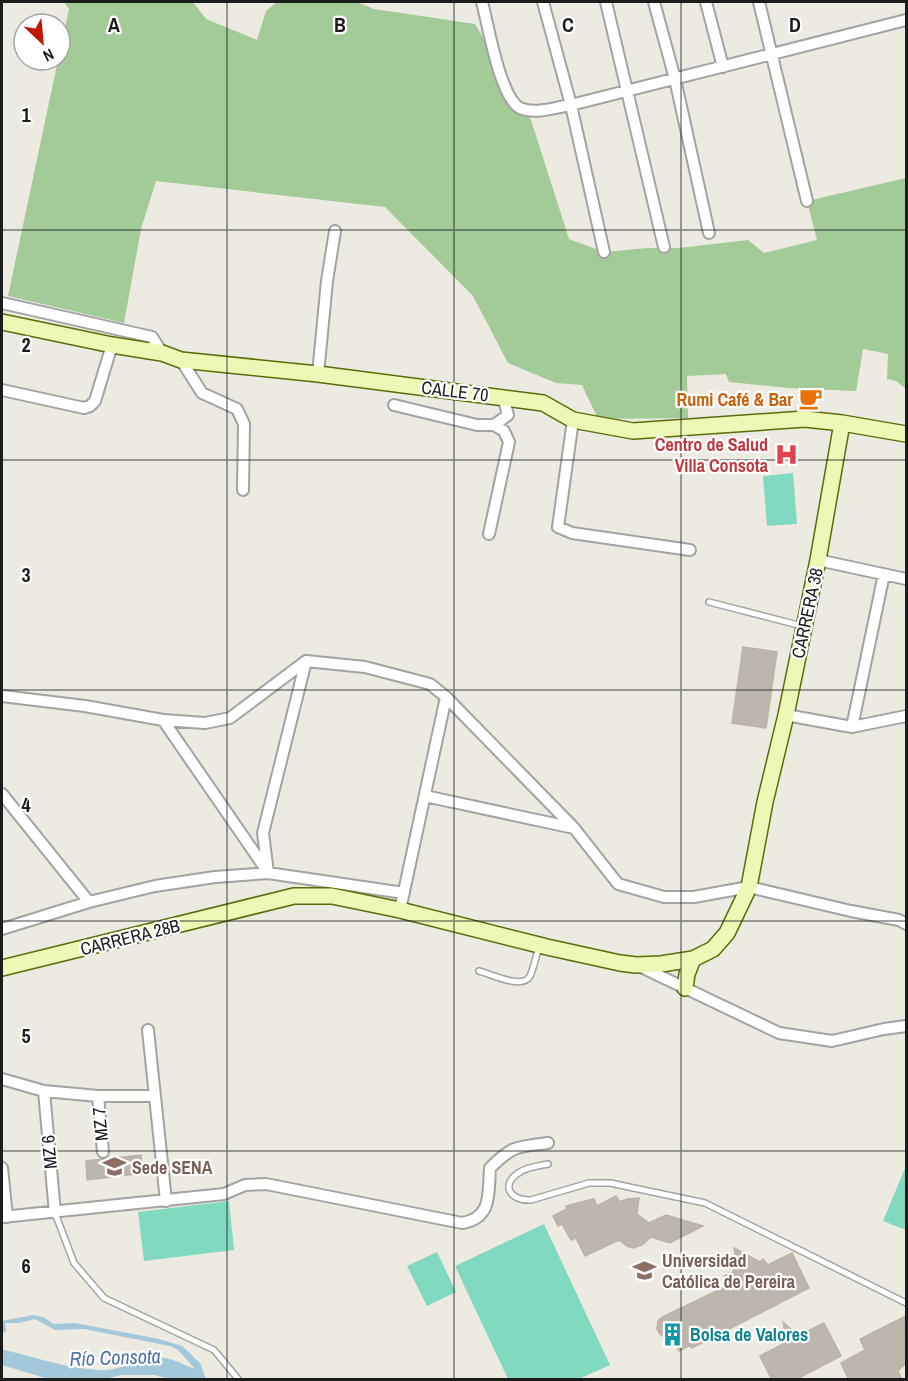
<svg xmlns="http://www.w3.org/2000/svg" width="908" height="1381" viewBox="0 0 908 1381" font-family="'Archivo Narrow',sans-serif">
<rect width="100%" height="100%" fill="#edeae1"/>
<path fill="#a2cb97" d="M64,2H193L206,19L257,40L266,11L277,2H357L374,9L475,24L531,120L569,239L604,252L647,248H679L748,240L764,253L817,240L807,201L906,178V389L896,381L887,379L888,354L863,349L856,391L788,388L729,382L726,374L687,376L688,418L598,419L582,385L556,383L508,363L473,296L385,207L156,181L141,229L124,323L8,296L58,60H60V50L69,9Z"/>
<path fill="#81dac0" d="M793,473L797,524L767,526L763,476Z
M906,1166V1230L883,1221Z
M229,1201L234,1250L144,1261L138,1212Z
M544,1224L610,1365L579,1379H508L455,1266Z
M437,1252L456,1292L427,1306L407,1266Z"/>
<path fill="#a3c8da" d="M33,1315L43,1317L54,1324L75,1323L159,1339L182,1346L200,1363L206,1379H170L154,1375H121L102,1380L48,1379L2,1365V1351L4,1350C36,1357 65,1368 98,1370C122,1372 142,1355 165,1358C176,1360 186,1366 195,1369L178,1350L170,1346L84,1329L55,1330L35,1319L18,1323H5L6,1331L2,1334V1321Z"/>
<path fill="#bdb6ae" stroke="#beb2a4" stroke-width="1.5" d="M743,647L777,652L766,728L732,723Z
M141,1155L143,1173L87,1180L86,1161Z
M616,1196L620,1202L627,1199L639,1198L637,1214L649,1223L666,1215L703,1226L670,1243L651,1237L642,1245L633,1248L627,1246L619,1240L585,1256L576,1238L571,1240L562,1224L558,1226L553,1216L567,1209L566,1206L594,1199L597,1206Z
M734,1248L760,1262L763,1259L768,1265L792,1253L809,1288L692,1348L690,1345L679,1351L673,1339L669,1341L660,1334L657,1329L658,1321L662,1317L729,1285L724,1276L733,1272L736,1261Z
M906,1316V1326L904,1332L906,1335V1363L898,1371L902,1380H849L841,1363L865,1350L860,1339Z
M783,1322L798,1336L824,1323L841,1356L795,1380H772L760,1356L787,1342Z"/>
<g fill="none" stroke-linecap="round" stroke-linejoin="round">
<defs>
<path id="lane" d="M709,602L802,626
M479,971C491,974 523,990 530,976C534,967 536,956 539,947
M548,1164C539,1166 527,1167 520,1172C500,1184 509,1201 531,1200L589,1183H610L705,1203L906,1303
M55,1213L74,1263L104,1298L214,1350L239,1380"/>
<path id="street" d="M482,2C488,24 500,98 520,108C535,115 556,107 571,105L906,20
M543,2L571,105L604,252
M606,2L664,247
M654,2L675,79L709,233
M706,2L723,67
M759,2L807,201
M2,303L152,337L162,353
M181,360L202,393L237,409L244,424L243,490
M318,374L327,281L335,231
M2,390L84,408L90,406L95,401L112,345
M394,405L477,425H494L508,415L503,397
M573,420L558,527L572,533L690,550
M489,534L509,442L504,431L494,425
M818,560L906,579
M2,696L85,706L163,720L205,723L230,718L306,661L365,667L430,684L446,697L574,828L618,884L664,897H694L749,887L851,911L899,920L906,924
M786,715L852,727L906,716
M163,720L267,871
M852,727L884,574
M2,794L89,902
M425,796L574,828
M268,873L263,833L306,661
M400,910L446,697
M2,929L89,902L155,886L215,877L268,873L404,893
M639,966L779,1033L832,1041L884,1029L906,1026
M148,1030L166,1201
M2,1079L44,1091L98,1096H155
M44,1091L55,1213
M98,1096L103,1152
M2,1168L7,1217
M2,1217L224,1194L245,1185L266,1184L462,1223C493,1218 488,1192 490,1168C513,1145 517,1147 548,1143"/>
<path id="secondary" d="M2,322L112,345L162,353L181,360L318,374L543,403L573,420L633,431L805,419L842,423L906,434
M2,968L294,896H332L400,910L547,947L620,963L636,965L661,964L693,959L713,949L727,933L749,887L765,802L786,715L818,560L842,423
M685,988L687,974L693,959"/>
</defs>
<use href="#lane" stroke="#a3a3a3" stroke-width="8"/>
<use href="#street" stroke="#a3a3a3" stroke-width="14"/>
<use href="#secondary" stroke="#596d08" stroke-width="18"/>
<use href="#lane" stroke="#fff" stroke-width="5"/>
<use href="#street" stroke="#fff" stroke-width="10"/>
<use href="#secondary" stroke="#eef7b6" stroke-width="15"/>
</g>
<path fill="none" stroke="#1c1c1c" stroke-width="1.5" stroke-opacity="0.55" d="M227,2V1380M454,2V1380M681,2V1380M2,230H906M2,460H906M2,690H906M2,921H906M2,1151H906"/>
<defs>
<symbol id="cafe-bare" viewBox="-9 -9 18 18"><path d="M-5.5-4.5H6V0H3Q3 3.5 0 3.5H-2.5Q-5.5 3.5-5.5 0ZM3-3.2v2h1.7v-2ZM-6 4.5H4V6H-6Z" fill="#e8710a" stroke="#fff" stroke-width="2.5" paint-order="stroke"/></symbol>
<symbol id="hospital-bare" viewBox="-9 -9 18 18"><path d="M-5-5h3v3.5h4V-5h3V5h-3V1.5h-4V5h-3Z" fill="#e0444e" stroke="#fff" stroke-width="2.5" paint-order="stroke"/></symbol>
<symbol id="university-bare" viewBox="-9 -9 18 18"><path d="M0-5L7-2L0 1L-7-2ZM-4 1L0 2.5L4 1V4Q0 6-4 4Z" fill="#8d6e63" stroke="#fff" stroke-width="2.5" paint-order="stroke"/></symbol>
<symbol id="building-bare" viewBox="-9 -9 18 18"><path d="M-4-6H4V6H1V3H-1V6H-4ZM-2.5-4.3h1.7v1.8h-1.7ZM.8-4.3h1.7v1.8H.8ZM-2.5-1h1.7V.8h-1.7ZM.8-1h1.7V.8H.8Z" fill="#0f9aa8" stroke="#fff" stroke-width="2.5" paint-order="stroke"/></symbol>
</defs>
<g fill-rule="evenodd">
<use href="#cafe-bare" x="794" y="382" width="33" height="33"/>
<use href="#hospital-bare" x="770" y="438" width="33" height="33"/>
<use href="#university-bare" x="98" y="1150" width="33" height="33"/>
<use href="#university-bare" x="628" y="1254" width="33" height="33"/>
<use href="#building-bare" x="656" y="1318" width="33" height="33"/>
</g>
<g text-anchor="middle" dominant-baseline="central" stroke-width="4.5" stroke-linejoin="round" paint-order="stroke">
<g font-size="18" fill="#1c1c1c" stroke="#fff">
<text transform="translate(455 391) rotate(7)">CALLE 70</text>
<text transform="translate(807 613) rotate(-78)">CARRERA 38</text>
<text transform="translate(130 937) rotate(-14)">CARRERA 28B</text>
<text transform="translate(100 1124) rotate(-95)">MZ 7</text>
<text transform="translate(49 1152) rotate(-95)">MZ 6</text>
</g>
<g font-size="18" font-weight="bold" fill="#c56008" stroke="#fff" text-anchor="end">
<text x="793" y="399">Rumi Café &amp; Bar</text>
</g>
<g font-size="18" font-weight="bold" fill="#be3a42" stroke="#fff" text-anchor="end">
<text x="768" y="444">Centro de Salud<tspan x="768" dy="21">Villa Consota</tspan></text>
</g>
<g font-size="18" font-weight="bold" fill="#785e54" stroke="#fff" text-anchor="start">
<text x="132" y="1167">Sede SENA</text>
<text x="662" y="1260">Universidad<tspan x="662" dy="21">Católica de Pereira</tspan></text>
</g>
<g font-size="18" font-weight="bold" fill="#0d838f" stroke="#fff" text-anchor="start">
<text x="690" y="1334">Bolsa de Valores</text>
</g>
<g font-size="20" font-style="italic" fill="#4c71a8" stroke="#fff">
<text transform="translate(115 1357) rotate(-2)">Río Consota</text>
</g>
</g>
<g font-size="20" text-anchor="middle" font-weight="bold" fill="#1c1c1c" stroke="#fff" stroke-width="4.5" stroke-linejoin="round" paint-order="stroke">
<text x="114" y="32">A</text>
<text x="340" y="32">B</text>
<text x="568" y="32">C</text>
<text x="795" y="32">D</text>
<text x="26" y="122">1</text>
<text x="26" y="352">2</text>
<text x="26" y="582">3</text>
<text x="26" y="812">4</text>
<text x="26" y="1043">5</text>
<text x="26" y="1273">6</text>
</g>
<rect width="908" height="1381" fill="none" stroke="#1c1c1c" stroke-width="6"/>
<g transform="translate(42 42) rotate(154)"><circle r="28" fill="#ffffff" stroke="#a4a4a4" stroke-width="1.5"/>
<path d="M0-4.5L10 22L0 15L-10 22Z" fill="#c11706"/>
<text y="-9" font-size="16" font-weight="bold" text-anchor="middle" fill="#1c1c1c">N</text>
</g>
</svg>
